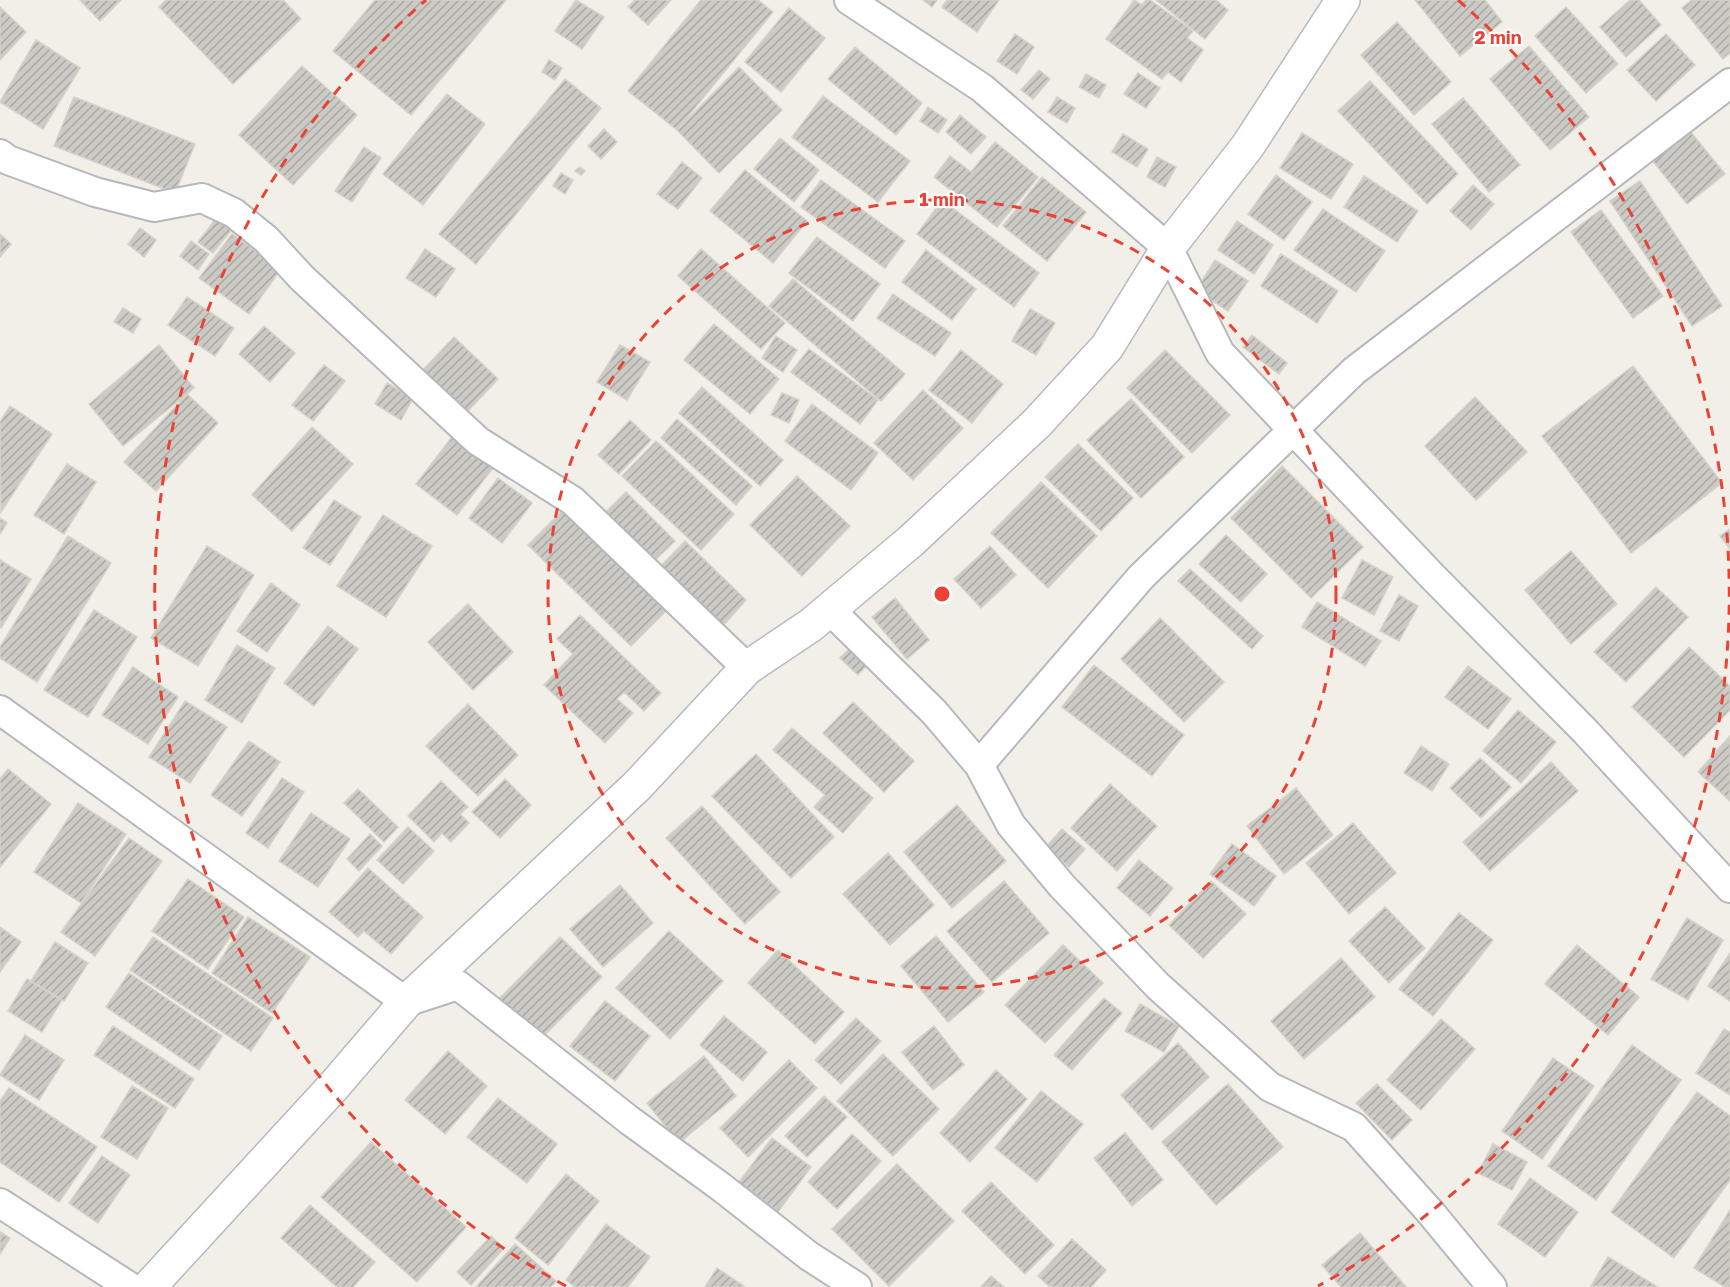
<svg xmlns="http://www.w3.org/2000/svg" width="1730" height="1287" viewBox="0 0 1730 1287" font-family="'Golos Text',sans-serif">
<defs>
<pattern id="building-hatch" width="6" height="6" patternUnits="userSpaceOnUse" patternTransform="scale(1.5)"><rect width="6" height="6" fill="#cccac5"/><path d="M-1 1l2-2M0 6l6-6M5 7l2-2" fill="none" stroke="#a9a8a4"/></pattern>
</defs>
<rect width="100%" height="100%" fill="#f1efe8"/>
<path fill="url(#building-hatch)" stroke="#d6d1c6" stroke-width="1.5" d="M80,0H121L100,21Z
M166,0H283L301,19L233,84L159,7Z
M375,0H506L411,115L333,51Z
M576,0L604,17L582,49L555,31Z
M635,0H671L648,25L628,7Z
M701,0H758L773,12L677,130L628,91Z
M923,0H937L932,7Z
M947,0H999L977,32L942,7Z
M1134,0L1142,5L1146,0H1150L1193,31L1187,38L1203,50L1181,82L1168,72L1162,79L1106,39Z
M1156,0H1216L1228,10L1205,39Z
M1415,0H1485L1502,22L1460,56Z
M1630,0H1639L1661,25L1626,57L1600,27Z
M1692,0H1730V53L1723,59L1682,8Z
M0,7L26,32L0,60Z
M1566,7L1618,64L1586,93L1535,36Z
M789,8L825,38L781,92L745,62Z
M1397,22L1451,82L1414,115L1361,55Z
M1015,34L1034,47L1017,74L997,61Z
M1666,34L1695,65L1656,101L1627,70Z
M36,40L80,68L43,129L0,102Z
M1529,46L1589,117L1550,150L1490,79Z
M855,47L922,103L896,135L828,79Z
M549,60L562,68L555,80L542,72Z
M302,66L357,115L293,185L239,135Z
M739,67L782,110L719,173L677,130Z
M1039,70L1050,79L1033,99L1021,90Z
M1138,73L1160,88L1146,108L1124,94Z
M1086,74L1106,85L1099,98L1079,87Z
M565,79L601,108L476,264L439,234Z
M1370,81L1458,174L1427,204L1338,111Z
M447,94L485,124L423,205L383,174Z
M823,96L910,161L878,202L792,137Z
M74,97L195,144L175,193L54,146Z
M1057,97L1075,108L1067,123L1048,112Z
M1463,98L1520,165L1489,192L1432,124Z
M928,107L947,120L938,133L920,121Z
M960,115L986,137L971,154L946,132Z
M604,129L617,142L601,159L588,146Z
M1689,130L1725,174L1687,204L1652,160Z
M1302,133L1353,164L1331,199L1280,168Z
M1123,134L1148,149L1137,167L1112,152Z
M780,138L819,170L794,202L754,169Z
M995,142L1038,177L997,227L934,177L950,156L971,172Z
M364,147L381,158L352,202L335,191Z
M1157,157L1176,167L1165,187L1147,177Z
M682,162L702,178L678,209L657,194Z
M580,167L585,171L581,175L575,171Z
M745,170L807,221L773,263L710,211Z
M561,173L573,180L565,194L553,186Z
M1276,175L1312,202L1284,240L1248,214Z
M1364,176L1418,211L1397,242L1344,207Z
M1042,177L1086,212L1047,261L1003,226Z
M821,180L905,241L885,268L801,207Z
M1640,181L1722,306L1692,326L1610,201Z
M1473,185L1494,204L1471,230L1450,211Z
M942,200L1039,273L1014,307L917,234Z
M1323,209L1385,251L1356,292L1294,250Z
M1601,210L1663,296L1633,318L1571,232Z
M217,217L232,229L213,253L198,242Z
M1237,221L1273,245L1254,274L1218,250Z
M140,228L156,240L144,257L128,244Z
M0,234L11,244L0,257Z
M232,234L281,269L249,314L199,278Z
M817,237L880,284L853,321L789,273Z
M191,241L209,254L198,270L180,256Z
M425,249L455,269L436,297L406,278Z
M701,249L785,323L761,349L678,276Z
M926,250L976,289L952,320L902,282Z
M1281,254L1338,291L1317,323L1261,286Z
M1215,260L1248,281L1228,311L1196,290Z
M793,279L905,374L881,401L769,306Z
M893,294L951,333L935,356L877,318Z
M187,297L234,328L215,356L168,325Z
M123,308L141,319L133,333L114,322Z
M1030,309L1055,323L1036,355L1012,341Z
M714,324L779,379L750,414L684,360Z
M264,326L295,353L270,382L239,354Z
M1252,335L1287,363L1279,374L1243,347Z
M776,336L797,350L783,372L762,358Z
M454,337L498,379L467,412L423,370Z
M159,345L194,388L123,446L89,404Z
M620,345L650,362L627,400L597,382Z
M809,349L878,400L860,424L791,372Z
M961,350L1003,384L972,423L929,390Z
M1165,350L1230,415L1192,453L1127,388Z
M324,365L345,381L313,421L292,405Z
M1633,366L1722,483L1631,553L1542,436Z
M387,383L413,398L401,420L375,404Z
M702,387L783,460L760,486L679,413Z
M923,390L963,428L913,480L874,443Z
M782,393L799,400L789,423L771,415Z
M187,394L218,423L156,491L124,462Z
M1475,397L1527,452L1476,500L1425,446Z
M1131,399L1184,457L1141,498L1087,440Z
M812,404L878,453L851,490L785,441Z
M10,406L52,434L1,512L0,422Z
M677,419L752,486L736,505L661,438Z
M630,420L651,440L619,474L598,455Z
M312,427L353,464L292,531L252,495Z
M452,437L493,468L457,515L416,484Z
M656,441L734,514L701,550L622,476Z
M1078,444L1133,498L1101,531L1045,477Z
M67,464L96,482L64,534L34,515Z
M1282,466L1363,547L1311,598L1231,518Z
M797,476L850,526L802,576L750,525Z
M498,478L532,503L502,543L469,518Z
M1041,482L1097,536L1048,588L991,533Z
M626,492L675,541L651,564L603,515Z
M334,500L361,517L330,565L303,548Z
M569,504L671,606L631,646L528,545Z
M383,515L432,546L386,617L337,586Z
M0,518L7,523L0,534Z
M1730,529V549L1720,536Z
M1226,535L1267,574L1241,602L1199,564Z
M68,536L111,563L37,682L0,658V647Z
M685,541L746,600L721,628L659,568Z
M207,546L254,575L198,666L151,638Z
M990,546L1016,575L981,608L954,579Z
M1571,551L1617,604L1571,644L1525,590Z
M0,560L31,579L1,628L0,627Z
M1362,560L1393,577L1374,615L1342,598Z
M1190,569L1263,636L1252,649L1178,581Z
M271,583L300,605L267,652L237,631Z
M1656,587L1688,617L1626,682L1594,652Z
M1399,595L1418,606L1399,641L1380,631Z
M895,598L929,640L907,659L872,617Z
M1317,602L1381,641L1365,666L1302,627Z
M468,604L513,652L473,690L428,642Z
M94,610L137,637L88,717L44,690Z
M580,615L661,693L644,711L624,692L617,699L633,713L605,743L544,685L573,654L557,639Z
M1160,618L1224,682L1184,722L1121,659Z
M328,626L358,649L314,706L284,683Z
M237,645L275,668L242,723L205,700Z
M852,646L869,663L858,675L840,658Z
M1689,647L1730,686V710L1684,757L1632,707Z
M1094,665L1184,735L1152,776L1062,707Z
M1468,666L1511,699L1488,729L1445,697Z
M133,667L178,697L148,744L102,715Z
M185,701L227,727L190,783L149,757Z
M853,702L914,761L884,792L823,733Z
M468,704L518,755L478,796L426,746Z
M1518,710L1556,742L1521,783L1483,751Z
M792,728L873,798L843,833L814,807L825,795L773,750Z
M1730,736V801L1698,772Z
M249,741L280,762L242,816L211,795Z
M1421,746L1449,764L1432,791L1404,773Z
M756,754L834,837L791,878L712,796Z
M1480,758L1511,787L1481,818L1450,788Z
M1551,762L1578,791L1490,871L1463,842Z
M8,769L51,804L0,867V779Z
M282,778L304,792L268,848L246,833Z
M505,779L531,805L500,838L472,812Z
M441,781L468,807L460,814L469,823L451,842L442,833L434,842L408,816Z
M1110,784L1157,826L1117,871L1071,828Z
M1296,788L1333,835L1284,874L1247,826Z
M358,789L398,827L384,842L344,803Z
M78,803L126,834L81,903L34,872Z
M957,805L1006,861L952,908L904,852Z
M702,806L780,892L745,924L666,838Z
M311,813L350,839L318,887L279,861Z
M1353,823L1396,873L1349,914L1306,863Z
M408,827L434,851L403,884L377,860Z
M1062,829L1085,849L1069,867L1046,847Z
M370,834L382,846L359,871L347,859Z
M129,838L162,861L95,956L61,932Z
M1232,844L1276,876L1254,906L1210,874Z
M888,853L934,905L890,945L843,894Z
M1139,860L1173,888L1150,916L1117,888Z
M368,868L423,917L391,954L364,931L358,937L329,912Z
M188,879L244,917L208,969L152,931Z
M1004,881L1049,933L992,982L947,931Z
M1211,881L1246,914L1203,958L1169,925Z
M620,885L653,923L603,967L570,929Z
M1385,907L1425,948L1389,983L1349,941Z
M1459,913L1493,940L1433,1016L1399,989Z
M248,917L310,957L272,1013L212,973Z
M1687,918L1723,940L1688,1000L1651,979Z
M0,927L21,942L0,972Z
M669,931L723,981L670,1039L616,988Z
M936,936L984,992L948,1022L901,966Z
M153,937L273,1018L251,1051L130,970Z
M560,937L602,977L538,1042L497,1001Z
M55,942L88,963L64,1001L31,981Z
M1063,945L1103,983L1045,1043L1005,1005Z
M1577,945L1639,997L1608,1035L1545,984Z
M778,950L844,1012L815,1044L748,983Z
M1730,953V1001L1708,986Z
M1341,958L1375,997L1304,1059L1271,1021Z
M129,973L222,1036L199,1070L106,1007Z
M27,979L62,1000L42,1032L8,1011Z
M1104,998L1122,1013L1072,1070L1054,1055Z
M605,1001L650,1036L615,1081L570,1046Z
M1140,1004L1179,1026L1164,1052L1125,1031Z
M724,1016L767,1052L743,1081L700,1045Z
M856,1018L881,1041L841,1084L815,1060Z
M1441,1019L1475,1049L1421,1110L1387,1080Z
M113,1026L194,1079L175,1108L94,1055Z
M934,1026L964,1065L933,1090L902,1052Z
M1724,1029L1730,1032V1095L1696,1073Z
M25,1035L64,1060L39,1100L0,1075Z
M1178,1043L1209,1077L1152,1130L1121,1095Z
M1632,1045L1681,1080L1596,1200L1548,1166Z
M448,1051L487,1086L445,1134L405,1100Z
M883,1054L939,1109L893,1156L837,1101Z
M704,1056L736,1096L679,1143L647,1103Z
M1553,1058L1594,1086L1542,1159L1502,1131Z
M789,1060L817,1088L748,1157L720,1128Z
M996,1070L1027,1099L970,1162L940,1133Z
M1228,1084L1283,1147L1216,1205L1162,1142Z
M1377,1084L1412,1120L1392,1140L1356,1103Z
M132,1086L168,1108L137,1159L101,1137Z
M9,1088L97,1147L59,1202L0,1162V1101Z
M1041,1091L1083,1124L1037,1182L995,1148Z
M1697,1092L1730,1116V1180L1674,1258L1611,1212Z
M824,1096L847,1117L807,1157L785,1136Z
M498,1098L557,1144L527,1183L467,1137Z
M1125,1133L1163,1180L1132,1206L1094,1158Z
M852,1134L881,1161L837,1209L808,1182Z
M772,1138L811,1167L778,1212L739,1182Z
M371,1142L466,1227L417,1282L321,1197Z
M1493,1144L1527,1162L1512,1190L1478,1173Z
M102,1156L130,1175L98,1223L69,1203Z
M897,1164L954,1221L889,1286L832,1229Z
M566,1174L599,1201L548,1265L515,1238Z
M1530,1178L1578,1212L1545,1257L1498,1224Z
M991,1182L1054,1245L1025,1274L962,1211Z
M310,1205L375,1262L353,1287H337L281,1238Z
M1730,1210V1287H1725L1694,1268Z
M606,1224L650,1257L628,1287H575L566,1280Z
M0,1232L10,1238L0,1254Z
M1360,1233L1406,1287H1341L1322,1265Z
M491,1236L504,1248L471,1285L457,1272Z
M1072,1239L1106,1270L1091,1287H1050L1038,1276Z
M515,1244L556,1281L551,1287H476Z
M1608,1257L1658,1287L1591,1286Z
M717,1268L745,1287H705Z
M991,1276L1004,1287H981Z"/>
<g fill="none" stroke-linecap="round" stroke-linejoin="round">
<defs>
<path id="street" d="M849,0L982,88L1168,248L1220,353L1432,576L1585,731L1730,888
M0,154L8,160L95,192L154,207L202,198L234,213L266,239L302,278L478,441L573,501L747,668
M830,610L934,712L979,765L1011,825L1062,886L1158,986L1270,1087L1354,1127L1431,1213L1492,1287
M0,710L406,1002L458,985L629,1120L721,1187L809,1256L857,1287
M979,765L1141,577L1354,371L1730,83
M0,1203L130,1287"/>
<path id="secondary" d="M149,1287L333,1087L406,1002L637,786L747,668L811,625L911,541L1037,423L1107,347L1168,248L1247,147L1343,0"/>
</defs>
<use href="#street" stroke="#b5b8bc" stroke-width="32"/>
<use href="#secondary" stroke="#b6babf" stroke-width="36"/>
<use href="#street" stroke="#fff" stroke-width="28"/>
<use href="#secondary" stroke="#fff" stroke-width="33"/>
</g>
<g fill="none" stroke="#ea4335" stroke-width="3" stroke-dasharray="10 8">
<circle cx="942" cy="594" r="394"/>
<path d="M566 1286A787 787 0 0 1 426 0M1458 0A787 787 0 0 1 1318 1286"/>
</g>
<circle cx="942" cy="594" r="9" fill="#ea4335" stroke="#fff" stroke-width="3"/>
<g font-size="18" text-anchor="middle" font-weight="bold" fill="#ea4335" stroke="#fff" stroke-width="4.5" stroke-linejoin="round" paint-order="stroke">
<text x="1498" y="44">2 min</text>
<text x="942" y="206">1 min</text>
</g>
</svg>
